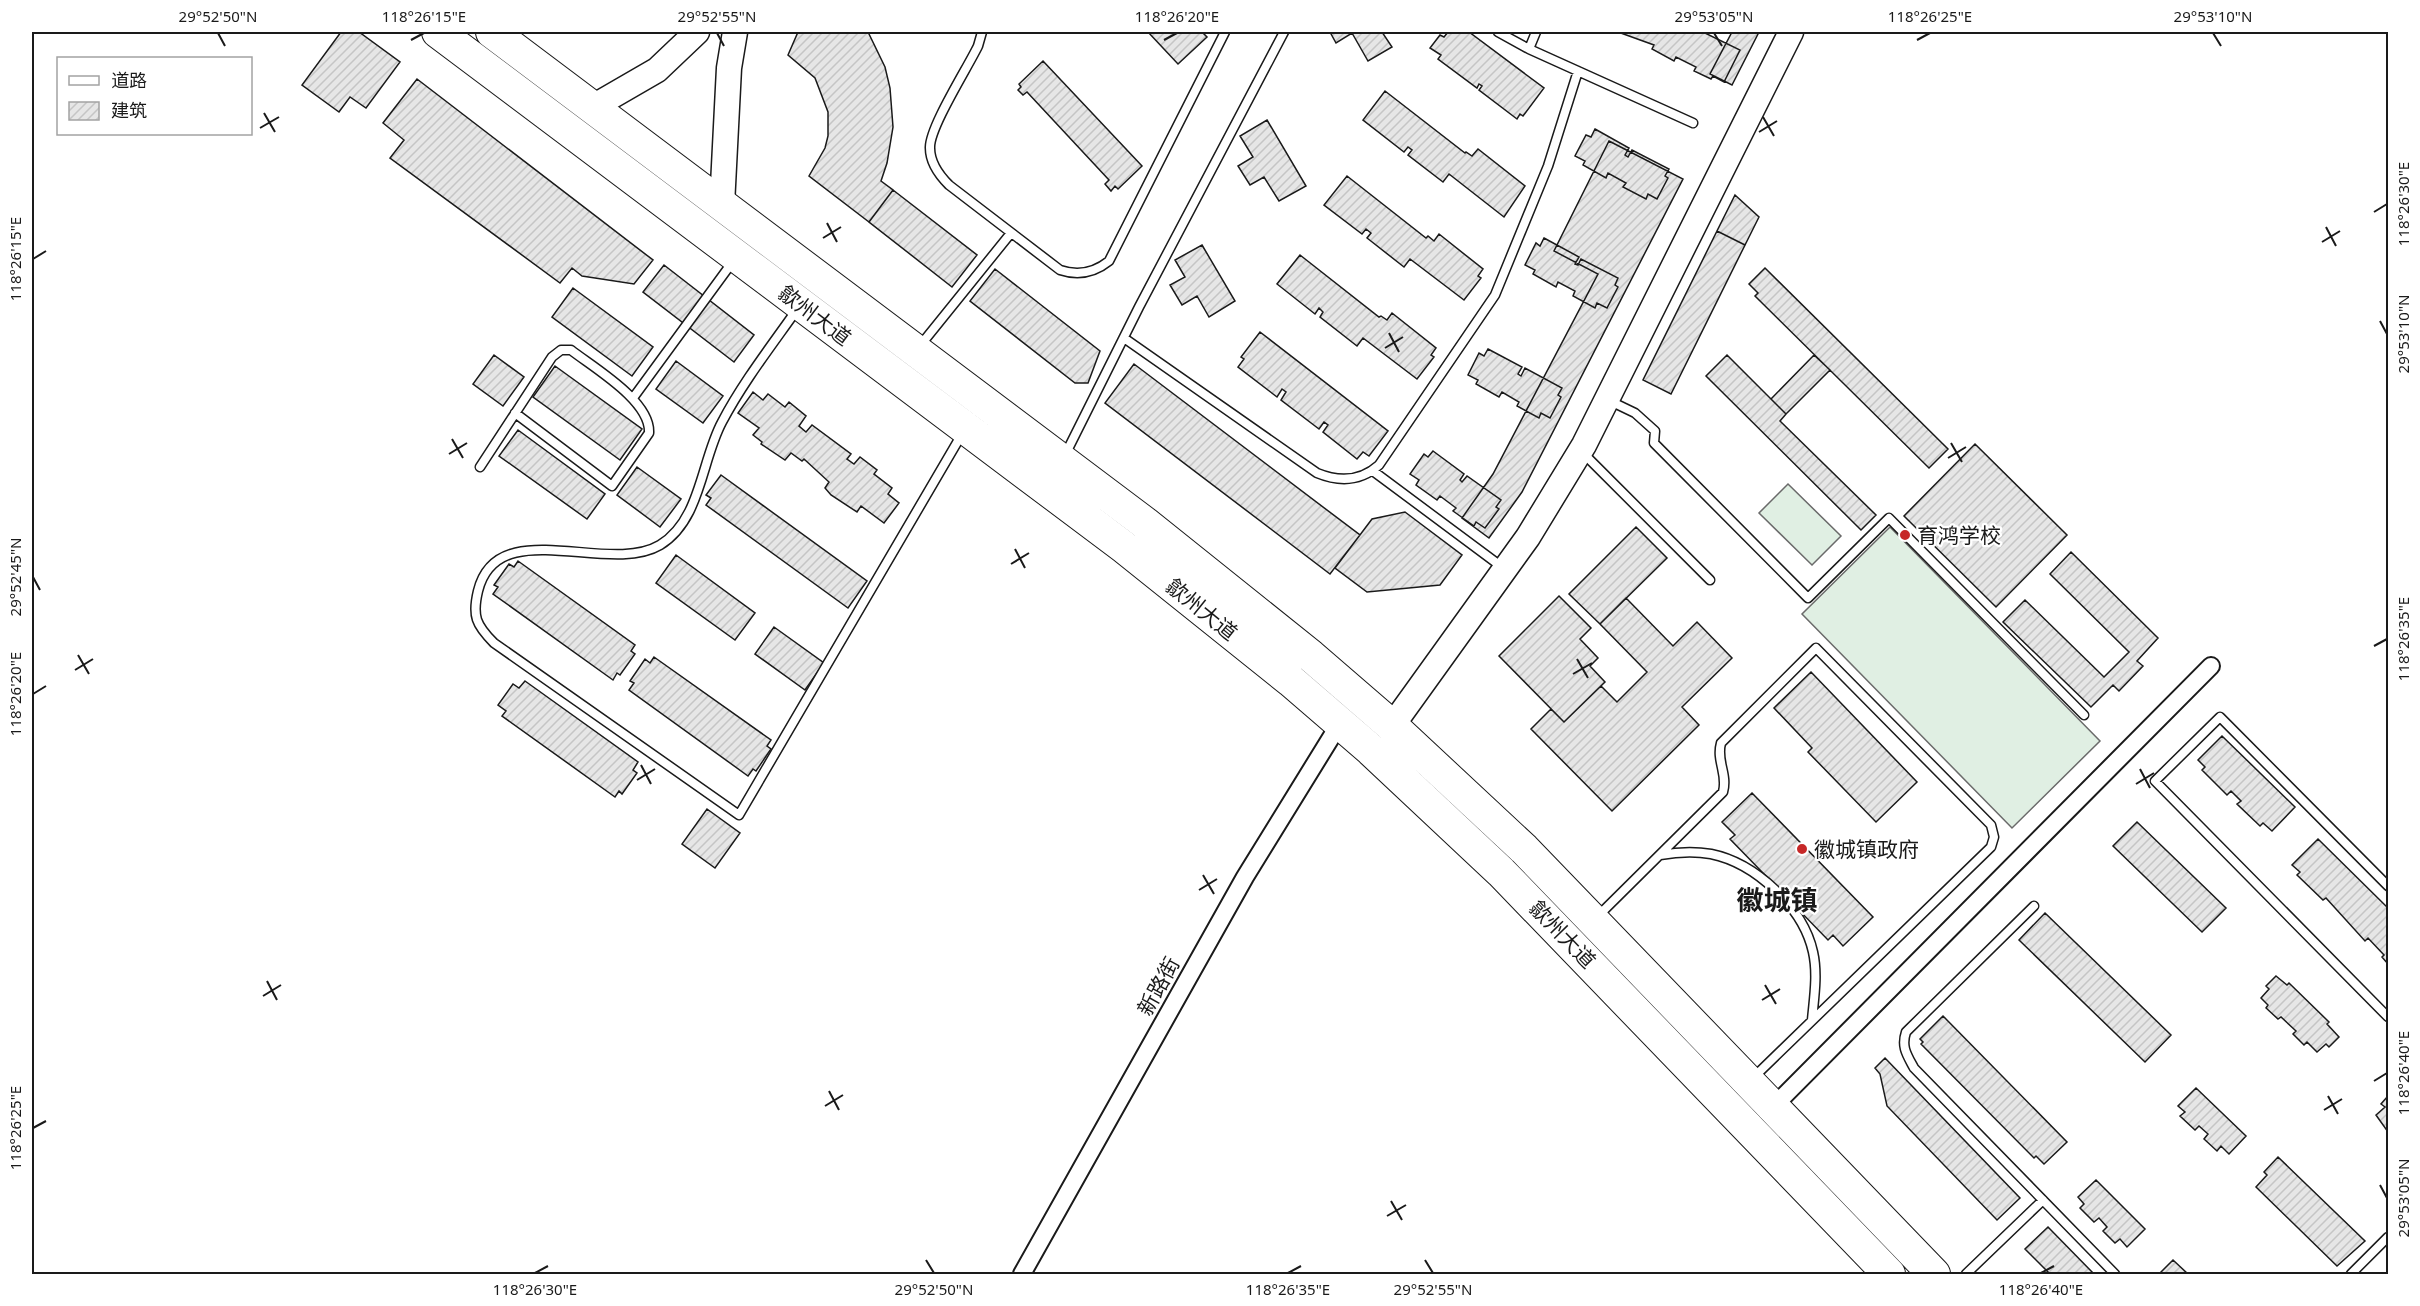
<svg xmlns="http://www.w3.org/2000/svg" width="2420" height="1306" viewBox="0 0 2420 1306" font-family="'Noto Sans','Noto Sans SC',sans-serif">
<defs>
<pattern id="building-hatch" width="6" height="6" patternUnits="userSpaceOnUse" patternTransform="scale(1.5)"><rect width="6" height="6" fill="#e6e6e6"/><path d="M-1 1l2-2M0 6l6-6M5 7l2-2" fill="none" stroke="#c5c5c5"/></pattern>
</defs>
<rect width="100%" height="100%" fill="#fff"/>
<path fill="#e0efe3" stroke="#6a6a6a" stroke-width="1.5" d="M1788,484L1841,536L1812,565L1759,513Z
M1890,527L2100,741L2012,828L1802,614Z"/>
<path fill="url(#building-hatch)" stroke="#1a1a1a" stroke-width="1.5" d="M341,32H359L400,62L366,108L350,97L339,112L302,85Z
M798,32H868L885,67L890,88L893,127L887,163L881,181L893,190L869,222L809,176L825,148L828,136V112L815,78L788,55Z
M1148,32H1202L1207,37L1178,64Z
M1330,32H1382L1392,47L1368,61L1352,33L1336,43Z
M1448,32H1469L1544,88L1523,116L1520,114L1517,119L1479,90L1482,86L1479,84L1477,88L1438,59L1441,55L1430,48L1440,35L1444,37Z
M1618,32H1703L1740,50L1724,82L1713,76L1711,79L1694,71L1696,67L1676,57L1674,61L1652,49L1654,45Z
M1732,32H1759L1732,85L1710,74Z
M1043,61L1142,166L1118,189L1115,186L1111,191L1105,184L1109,180L1027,92L1023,95L1018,90L1021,87L1019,84Z
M417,79L653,260L634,284L582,276L572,268L560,283L390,158L404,140L383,123Z
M1385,91L1465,153L1466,152L1472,156L1478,149L1525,186L1504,217L1449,174L1443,182L1408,155L1412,150L1408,147L1404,152L1363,120Z
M1267,120L1306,186L1279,201L1264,177L1250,185L1238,166L1253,157L1240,136Z
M1595,129L1629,148L1625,155L1628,157L1632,150L1669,169L1665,176L1668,178L1657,199L1648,194L1646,199L1623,187L1626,183L1608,173L1606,178L1583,165L1585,161L1575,156L1586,135L1591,137Z
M1609,141L1683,179L1522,492L1489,538L1462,518L1493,474L1598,274L1554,251Z
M1347,176L1426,238L1428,236L1434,241L1439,234L1483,269L1478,276L1481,278L1464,300L1410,259L1404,267L1367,238L1371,233L1366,229L1362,234L1324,205Z
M893,190L977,255L952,287L869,222Z
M1735,195L1759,217L1745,245L1717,231Z
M1717,231L1745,245L1671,394L1643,380Z
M1544,238L1579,257L1575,264L1578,265L1581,259L1618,278L1615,285L1618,287L1607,308L1597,303L1595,308L1573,296L1575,291L1558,282L1556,287L1533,274L1535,270L1525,265L1536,243L1540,246Z
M1202,245L1235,301L1209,317L1197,296L1182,305L1170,285L1185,277L1175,260Z
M1300,255L1379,317L1381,316L1387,320L1392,313L1436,348L1431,355L1434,357L1417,379L1363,338L1357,346L1320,317L1323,312L1319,308L1315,314L1277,284Z
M664,265L754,335L734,362L643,292Z
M1765,268L1948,449L1929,468L1755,296L1758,293L1749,284Z
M995,269L1100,351L1088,383H1075L970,301Z
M573,288L653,347L632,376L552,317Z
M1260,332L1388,431L1369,456L1363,452L1357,459L1323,432L1328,425L1324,422L1319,429L1281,400L1286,392L1282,389L1277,397L1238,367L1244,359L1241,357Z
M1488,349L1522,367L1518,374L1521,376L1525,368L1562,388L1558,395L1561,397L1550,418L1541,413L1539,418L1517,406L1519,402L1502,392L1499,397L1476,384L1478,380L1468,375L1479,353L1484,356Z
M494,355L524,377L503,406L473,384Z
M1727,355L1786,414L1780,421L1876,515L1861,530L1706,376Z
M1814,355L1830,370L1786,414L1771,399Z
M676,361L723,396L703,423L656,389Z
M1134,364L1360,535L1330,574L1105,403Z
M555,366L642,429L620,460L533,397Z
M753,392L763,400L768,394L785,407L789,402L806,416L799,426L806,432L812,425L851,454L847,459L854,464L860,457L877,470L874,474L892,488L888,494L899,503L884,523L861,506L857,512L831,495L825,488L829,482L804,459L802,461L791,453L785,460L761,444L762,442L753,435L759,428L738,413Z
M518,430L605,494L587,519L499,456Z
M1975,444L2067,535L1996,607L1904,516Z
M1433,451L1464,474L1460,480L1462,482L1467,476L1501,500L1496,507L1499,509L1485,528L1476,522L1474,526L1453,511L1456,508L1440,496L1437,500L1416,485L1419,480L1410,474L1424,454L1428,457Z
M637,467L681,499L660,527L617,495Z
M721,475L867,581L848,608L706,505L711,498L706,495Z
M1405,512L1462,555L1440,585L1367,592L1335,568L1372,519Z
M1636,527L1667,558L1600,624L1569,594Z
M2071,552L2158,638L2137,661L2143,666L2119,691L2113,685L2091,707L2003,622L2025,600L2104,677L2129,652L2050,574Z
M676,555L755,613L735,640L656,583Z
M518,561L635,645L631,651L635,654L620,675L617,673L613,680L493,594L498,587L494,585L509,564L514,567Z
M1559,596L1591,628L1580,639L1598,658L1590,666L1605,682L1564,722L1499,656Z
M1626,598L1673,646L1697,622L1732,658L1682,707L1699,725L1612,811L1531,729L1551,709L1564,722L1601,686L1617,702L1647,672L1600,624Z
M774,627L824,663L805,690L755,654Z
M654,657L771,740L767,746L771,749L756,771L753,769L748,776L629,690L634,683L630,681L645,659L650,663Z
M1811,672L1917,782L1876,822L1808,752L1812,748L1774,708Z
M525,681L638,762L633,770L637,773L622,794L619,791L615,797L502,716L506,711L498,705L513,684L519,688Z
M2222,736L2295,807L2272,831L2263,823L2260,826L2237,804L2241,801L2231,791L2227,795L2202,770L2205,767L2198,760Z
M1752,793L1873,917L1843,946L1833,935L1828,940L1730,839L1735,835L1722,822Z
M707,809L740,833L715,868L682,844Z
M2137,822L2226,908L2202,932L2113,846Z
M2318,839L2388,908V964L2382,957L2384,955L2368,938L2365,941L2326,898L2323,900L2297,875L2300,872L2292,865Z
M2045,913L2171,1035L2145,1062L2019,940Z
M2276,976L2287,985L2289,983L2329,1022L2327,1024L2339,1037L2329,1047L2326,1044L2317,1052L2307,1042L2304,1045L2293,1034L2296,1031L2281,1017L2278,1019L2266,1008L2268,1005L2261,998L2269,989L2266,986Z
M1943,1016L2067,1142L2044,1164L2036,1156L2034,1158L1921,1044L1923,1042L1920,1039Z
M1885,1058L2020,1198L1997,1220L1887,1106L1880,1074L1875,1068Z
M2196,1088L2246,1136L2229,1154L2221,1146L2217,1151L2204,1139L2208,1134L2199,1126L2195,1130L2180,1116L2185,1112L2178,1106Z
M2388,1096V1132L2376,1115L2385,1107L2381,1104Z
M2278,1157L2365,1241L2337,1266L2256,1187L2267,1175L2264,1172Z
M2096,1180L2145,1229L2127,1247L2120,1239L2115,1243L2103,1231L2107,1227L2099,1218L2094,1222L2080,1208L2084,1204L2078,1197Z
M2048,1227L2094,1274H2050L2025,1249Z
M2173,1260L2188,1274H2159Z"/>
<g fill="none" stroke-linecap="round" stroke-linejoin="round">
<defs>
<path id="lane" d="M982,32L978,46C968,67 929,128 930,148C930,163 939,175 949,185L1060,270C1078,276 1094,273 1109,261L1225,32
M1498,32L1529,49L1693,123
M1529,49L1536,32
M798,308C772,345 743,382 722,422C701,461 701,520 660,545C608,576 497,513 478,591C472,616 476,625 494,643L739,815L962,434
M1124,338L1317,473C1339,482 1360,482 1379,465L1495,295L1548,166L1578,71
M919,347L1011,233
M633,398L734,260
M1608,400L1635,413L1655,431L1654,443L1808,598L1889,518L2084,715
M1583,453L1710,580
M1065,455L1139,307L1284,32
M480,467L552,357L561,350H571C594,368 651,401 649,433L612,486L515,413
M1373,471L1502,567
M1660,855C1677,852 1694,851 1711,854C1755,863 1803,907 1813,952C1818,974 1814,998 1812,1020
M2388,886L2220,717L2155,781L2388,1017
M2034,906L1906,1032C1901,1047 1907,1055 1914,1068L2115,1274
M1597,917L1723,792C1728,774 1716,761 1721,743L1816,648L1991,825L1994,837L1991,847L1754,1077
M1966,1274L2043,1200
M2351,1274L2388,1237"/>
<path id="street" d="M1773,1107L2211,666
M1022,1274L1245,877L1340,723"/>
<path id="secondary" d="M593,107L657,70L697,32
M722,205L729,68L735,32
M1392,726L1528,537L1584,445L1791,32"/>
<path id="highway" d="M438,32L1125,548L1291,681L1371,750L1501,872L1889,1274
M492,32L1145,523L1311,656L1392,726L1524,849L1934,1274"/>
</defs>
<use href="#lane" stroke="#1a1a1a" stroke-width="11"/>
<use href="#street" stroke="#1a1a1a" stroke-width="20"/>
<use href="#secondary" stroke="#1a1a1a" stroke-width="27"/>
<use href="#highway" stroke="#1a1a1a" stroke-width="34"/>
<use href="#lane" stroke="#fff" stroke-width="8"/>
<use href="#street" stroke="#fff" stroke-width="16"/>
<use href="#secondary" stroke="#fff" stroke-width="24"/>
<use href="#highway" stroke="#fff" stroke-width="32"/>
</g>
<path fill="none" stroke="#1a1a1a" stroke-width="2" d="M218,33L225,46M717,33L724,46M1714,33L1722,46M2213,33L2221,46M411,40L424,33M1164,40L1177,33M1917,40L1930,33M264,113L275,132M1763,117L1774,136M260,128L279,117M1759,132L1777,121M2374,212L2387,204M827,223L837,242M2326,227L2336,246M823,238L841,227M2322,242L2340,231M33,259L46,251M2380,321L2387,334M1389,333L1399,352M1385,348L1403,337M452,439L463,458M1951,443L1962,462M449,454L467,443M1948,458L1966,447M1015,549L1025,568M1011,564L1029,553M33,577L40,590M2374,646L2387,639M78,655L89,674M1577,659L1588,678M75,670L93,659M1573,674L1592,663M33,694L46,686M641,765L651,784M2140,769L2150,788M637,780L655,769M2136,784L2154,773M1203,875L1214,894M1199,890L1217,879M267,981L277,1000M1765,985L1776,1004M263,996L281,985M1762,1000L1780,989M2374,1081L2387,1073M829,1091L839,1110M2328,1096L2338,1114M825,1106L843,1095M2324,1110L2342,1099M33,1128L46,1121M2380,1185L2387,1198M1391,1201L1402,1220M1387,1216L1406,1205M926,1260L934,1273M1425,1260L1433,1273M535,1273L548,1266M1288,1273L1301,1266M2041,1273L2054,1266"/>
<g fill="#c62828" stroke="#fff" stroke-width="2">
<circle cx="1905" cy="535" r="6"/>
<circle cx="1802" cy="849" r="6"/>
</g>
<g text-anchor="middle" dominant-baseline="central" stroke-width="4.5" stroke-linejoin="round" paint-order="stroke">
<g font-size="21" fill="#1a1a1a" stroke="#fff">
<text transform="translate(815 315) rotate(37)">歙州大道</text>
<text transform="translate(1202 609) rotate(39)">歙州大道</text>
<text transform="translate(1563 934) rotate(46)">歙州大道</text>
<text transform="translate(1158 986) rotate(-61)">新路街</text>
</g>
<g font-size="21" fill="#1a1a1a" stroke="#fff" text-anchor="start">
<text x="1917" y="535">育鸿学校</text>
<text x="1814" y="849">徽城镇政府</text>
</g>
<g font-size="27" font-weight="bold" fill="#1a1a1a" stroke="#fff">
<text x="1777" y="899">徽城镇</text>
</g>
</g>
<rect width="2420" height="1306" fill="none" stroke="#ffffff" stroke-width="66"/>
<rect x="57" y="57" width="195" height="78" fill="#ffffff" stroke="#a3a3a3" stroke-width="1.5"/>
<rect x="69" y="76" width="30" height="9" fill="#ffffff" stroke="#a3a3a3" stroke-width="1.5"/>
<text x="111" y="87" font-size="18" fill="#1a1a1a">道路</text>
<rect x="69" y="102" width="30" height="18" fill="url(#building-hatch)" stroke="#a3a3a3" stroke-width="1.5"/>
<text x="111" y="117" font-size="18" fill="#1a1a1a">建筑</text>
<rect x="33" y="33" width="2354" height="1240" fill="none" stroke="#1a1a1a" stroke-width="2"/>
<g font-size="15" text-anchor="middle" fill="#1a1a1a">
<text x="218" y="22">29°52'50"N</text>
<text x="424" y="22">118°26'15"E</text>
<text x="717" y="22">29°52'55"N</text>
<text x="1177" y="22">118°26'20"E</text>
<text x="1714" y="22">29°53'05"N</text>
<text x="1930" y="22">118°26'25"E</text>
<text x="2213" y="22">29°53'10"N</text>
<text transform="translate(2404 204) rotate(-90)" y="5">118°26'30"E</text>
<text transform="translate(16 259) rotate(-90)" y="5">118°26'15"E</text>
<text transform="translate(2404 334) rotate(-90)" y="5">29°53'10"N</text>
<text transform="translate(16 577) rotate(-90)" y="5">29°52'45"N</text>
<text transform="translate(2404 639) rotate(-90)" y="5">118°26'35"E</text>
<text transform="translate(16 694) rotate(-90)" y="5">118°26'20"E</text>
<text transform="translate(2404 1073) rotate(-90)" y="5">118°26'40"E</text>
<text transform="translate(16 1128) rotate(-90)" y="5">118°26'25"E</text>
<text transform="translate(2404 1198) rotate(-90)" y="5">29°53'05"N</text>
<text x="535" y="1295">118°26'30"E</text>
<text x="934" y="1295">29°52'50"N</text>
<text x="1288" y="1295">118°26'35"E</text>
<text x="1433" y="1295">29°52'55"N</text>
<text x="2041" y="1295">118°26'40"E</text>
</g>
</svg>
